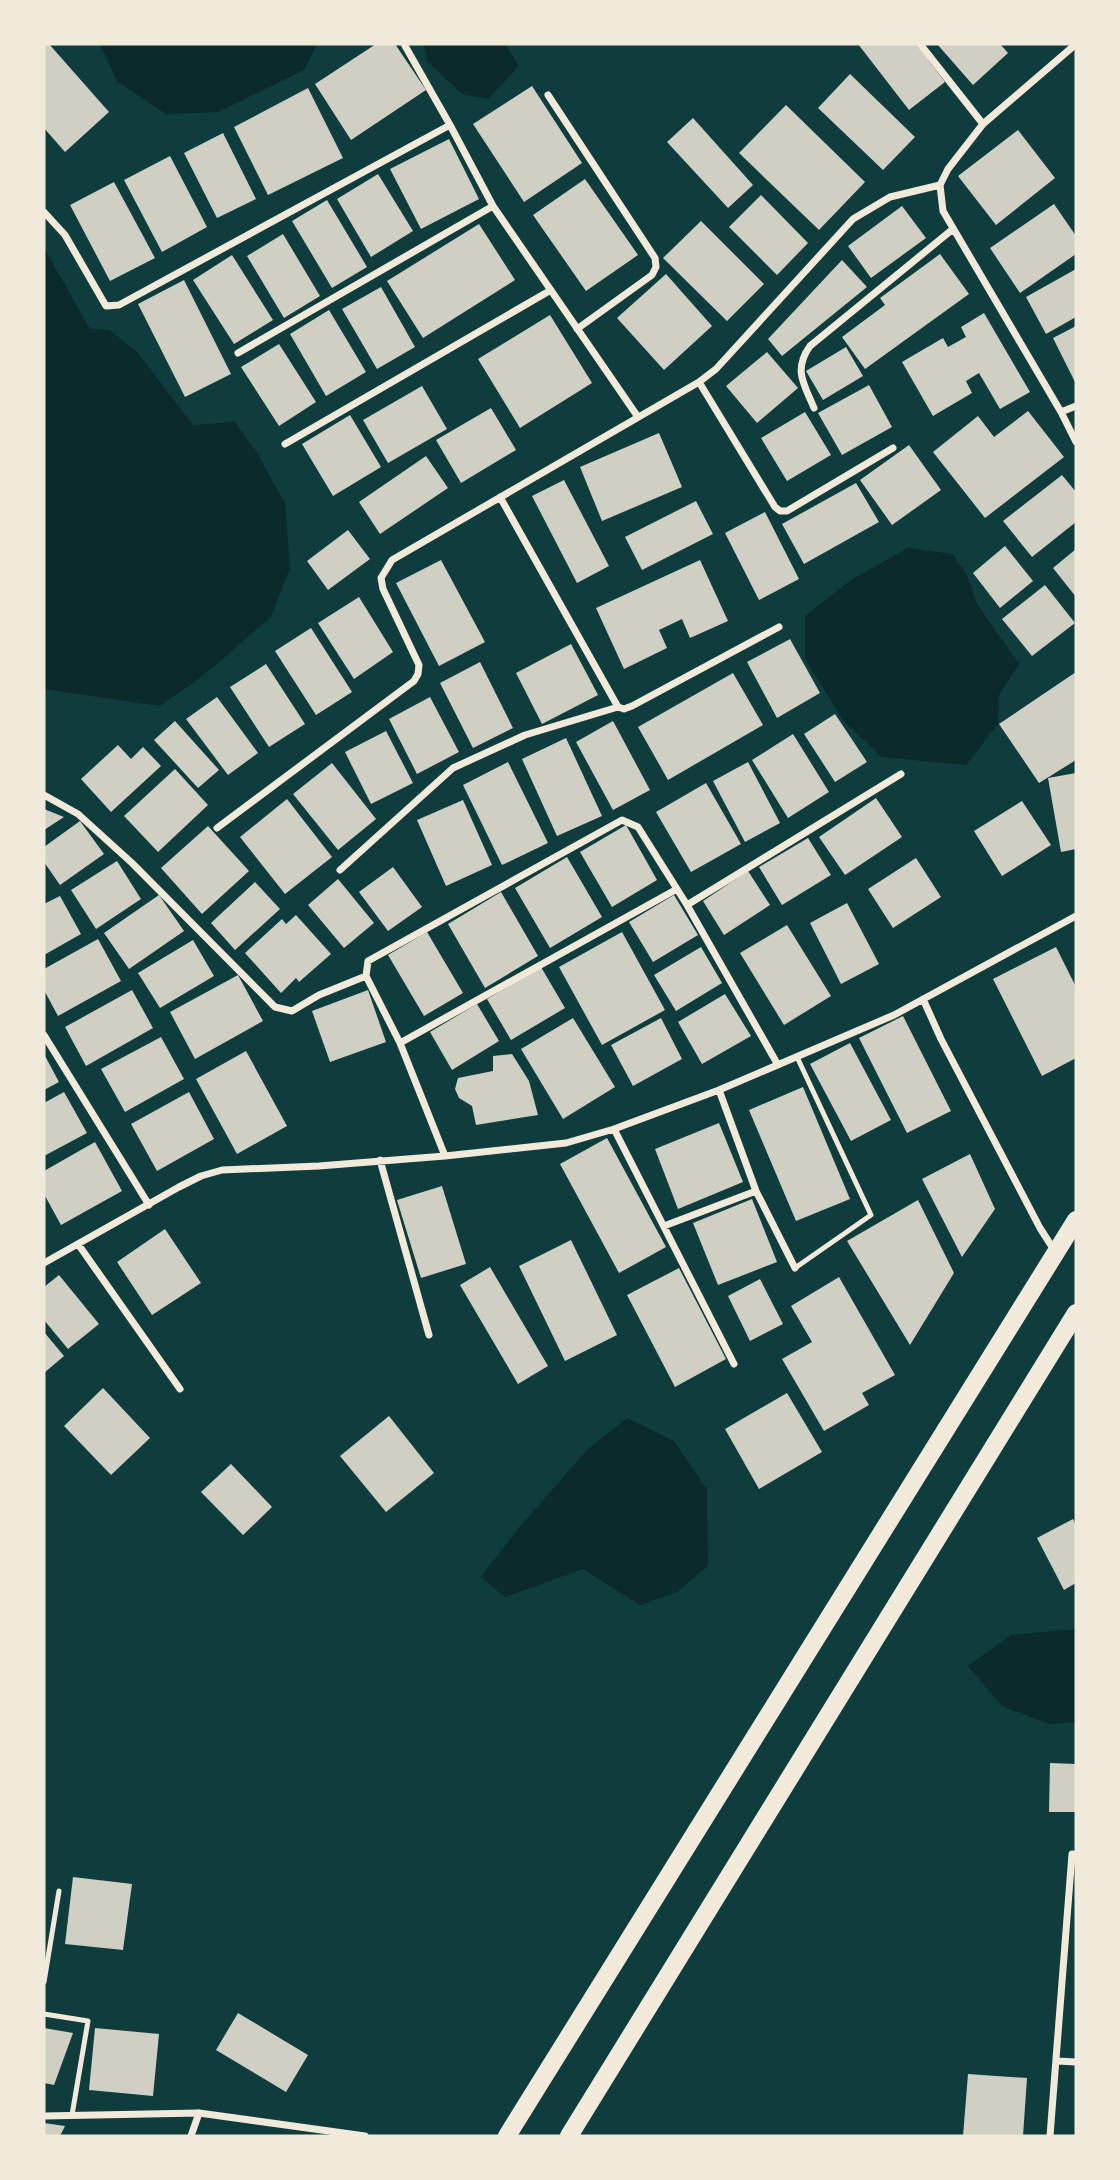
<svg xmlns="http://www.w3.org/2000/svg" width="1120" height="2180" viewBox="0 0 1120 2180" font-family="'Roboto Condensed',sans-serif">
<rect width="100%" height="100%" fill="#0f3d3e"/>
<path fill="#0a2a2b" d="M100,44H315L316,46L304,70L218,112L166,114L117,81Z
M424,44H505L519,66L488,99L462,94L427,61Z
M44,248L90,329L109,330L138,353L193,425L235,422L257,453L285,503L290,568L271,617L204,675L160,706L44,689Z
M908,548L953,554L967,575L977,604L1019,664L999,695L998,724L966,765L882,757L844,722L805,658V616L851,580Z
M627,1418L674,1441L707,1489L708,1566L677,1592L640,1605L583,1569L505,1597L481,1577L516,1531L587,1450Z
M1076,1629V1722L1049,1724L1002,1706L968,1666L1011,1635Z"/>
<path fill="#cfcfc3" d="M44,44H49L109,112L65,152L44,128Z
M376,44H395L426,90L351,140L315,84Z
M858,44H916L945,82L909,110Z
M937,44H1000L1008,53L973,85Z
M850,74L915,137L883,170L818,108Z
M532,86L582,163L524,202L473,124Z
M308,88L343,158L268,195L234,127Z
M786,105L865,182L819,230L739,153Z
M693,118L753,185L728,208L667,142Z
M1018,130L1055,178L996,225L958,176Z
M223,133L256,199L217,218L184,153Z
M449,139L479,199L421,229L390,169Z
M170,156L207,227L162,252L124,180Z
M378,174L413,231L371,257L337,199Z
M585,179L638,255L586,291L533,215Z
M114,182L155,258L110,281L70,205Z
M761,195L808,243L777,275L729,227Z
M327,200L367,267L332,288L292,221Z
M1054,204L1076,236V254L1020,293L990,248Z
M902,206L926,238L871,278L848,246Z
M701,221L764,284L727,321L663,258Z
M479,224L515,280L423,338L387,281Z
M283,234L320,296L284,318L247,256Z
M940,254L969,294L865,369L842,337L885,305L880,298Z
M232,255L273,320L234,344L193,280Z
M842,260L867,287L782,356L768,339Z
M1076,269V317L1046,334L1026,297Z
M666,274L712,326L664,370L617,318Z
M184,280L231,374L185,397L138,304Z
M381,287L415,347L377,369L342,309Z
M329,310L366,372L326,396L290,334Z
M984,313L1030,392L1000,409L979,373L966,381L972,393L933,416L902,362L943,338L948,347L966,337L961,327Z
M550,315L592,383L520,428L478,359Z
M1076,326V384L1053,338Z
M279,344L316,402L279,426L241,367Z
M846,347L863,376L823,400L806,371Z
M767,352L798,388L757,423L726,386Z
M869,385L892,427L842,455L818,413Z
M422,386L447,429L388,463L363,420Z
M491,408L516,450L461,483L436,440Z
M1028,411L1064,457L985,518L933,452L978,416L994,437Z
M805,412L831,455L787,481L761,438Z
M350,415L381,467L333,496L302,444Z
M659,433L682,487L602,521L580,467Z
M909,445L941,490L892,525L860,480Z
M426,456L448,488L380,534L359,502Z
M1062,475L1076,492V522L1032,557L1003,521Z
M564,480L609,566L577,583L532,496Z
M856,483L879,522L804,564L782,524Z
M696,501L713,534L642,570L625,537Z
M765,512L799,579L759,600L725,533Z
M348,530L370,559L328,590L307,561Z
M1005,546L1033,581L1000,608L973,573Z
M1076,549V597L1053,568Z
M441,560L485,642L439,666L396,583Z
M700,560L728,621L690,638L682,619L659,630L667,648L624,669L596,608Z
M1045,585L1075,623L1032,656L1002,619Z
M359,597L393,652L354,679L318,623Z
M311,628L352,692L316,715L275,651Z
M790,639L820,693L777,718L747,662Z
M571,644L598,695L542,724L516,673Z
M480,662L513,728L473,748L440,683Z
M266,664L305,724L269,747L230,687Z
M1076,672V760L1039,783L999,724Z
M733,673L763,725L668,780L638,727Z
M217,697L258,753L228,775L186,719Z
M430,697L459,752L417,774L389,719Z
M835,714L867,762L835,782L804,734Z
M175,721L219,770L198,788L154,740Z
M613,721L650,790L613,810L576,742Z
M386,731L413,783L371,804L345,752Z
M793,734L829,792L788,818L752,760Z
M566,738L602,816L557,836L522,759Z
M118,745L131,759L143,747L161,766L111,812L81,779Z
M508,762L548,843L502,865L463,785Z
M748,762L780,823L745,842L713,781Z
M332,763L376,819L338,850L293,794Z
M175,769L208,805L158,852L124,816Z
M1076,773V849L1061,852L1048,778Z
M706,783L741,844L691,872L656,812Z
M876,798L902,837L845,875L819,837Z
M287,799L332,857L285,894L240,837Z
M463,800L492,865L446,886L417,820Z
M1022,801L1051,845L1002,876L974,831Z
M44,809L64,817L44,830Z
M80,821L104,854L60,885L44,862V847Z
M626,825L657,880L612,907L580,852Z
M208,826L249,871L202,914L161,868Z
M808,838L831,875L782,905L759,867Z
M567,857L602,917L550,948L515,888Z
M916,858L941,897L893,928L868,889Z
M117,861L141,899L96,929L71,890Z
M393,867L422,907L388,931L359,892Z
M748,871L770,905L724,935L703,901Z
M338,879L374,923L344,948L308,905Z
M255,882L280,909L235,950L211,923Z
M501,892L538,956L485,988L448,924Z
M159,895L184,931L129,969L104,933Z
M674,895L698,935L653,962L629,922Z
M60,896L81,934L44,955V904Z
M847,903L879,964L841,984L810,923Z
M296,915L331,954L299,982L296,978L281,993L245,953L282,919L286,924Z
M787,925L831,996L784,1025L740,953Z
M427,932L463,993L424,1016L388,955Z
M622,932L665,1010L602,1045L559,967Z
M98,939L121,981L58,1016L44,990V969Z
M193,940L214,976L160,1008L138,973Z
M701,947L722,983L676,1011L654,975Z
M1056,947L1076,987V1058L1042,1076L993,979Z
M541,967L565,1008L511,1040L487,999Z
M238,975L263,1021L195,1059L170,1012Z
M132,990L153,1028L86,1066L65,1027Z
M368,990L386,1042L330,1062L312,1011Z
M725,994L751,1036L702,1064L678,1022Z
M477,1004L499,1041L452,1070L430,1032Z
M903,1016L951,1111L907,1133L859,1038Z
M573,1018L615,1087L563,1119L521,1049Z
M661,1018L682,1059L633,1086L611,1045Z
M161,1037L184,1079L125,1112L101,1069Z
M850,1043L891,1120L851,1141L810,1064Z
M246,1051L287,1126L237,1154L196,1079Z
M44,1054L59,1082L44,1090Z
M512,1054L529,1081L538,1115L476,1125L472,1106L459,1098L455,1089L458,1078L493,1071V1056Z
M803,1087L850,1199L796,1221L749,1110Z
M64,1092L87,1133L44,1156V1103Z
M189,1092L214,1139L157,1171L131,1124Z
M719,1123L743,1182L678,1209L655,1149Z
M607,1138L666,1247L619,1273L560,1164Z
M95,1142L122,1191L61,1225L44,1194V1171Z
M970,1154L995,1209L962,1257L922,1179Z
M442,1186L466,1264L421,1278L397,1200Z
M752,1199L777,1262L718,1285L693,1223Z
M918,1200L954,1273L910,1345L847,1241Z
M165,1229L201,1283L152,1315L117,1262Z
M571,1240L617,1335L565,1361L519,1266Z
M490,1267L548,1366L518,1384L460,1285Z
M679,1268L726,1359L675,1387L627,1295Z
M59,1275L99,1324L68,1349L44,1320V1287Z
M839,1277L895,1375L862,1393L869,1405L824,1431L782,1359L812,1342L791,1306Z
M760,1279L783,1324L750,1341L728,1296Z
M44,1332L64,1356L44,1373Z
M103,1388L150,1438L111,1475L64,1426Z
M787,1393L822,1452L759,1489L725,1429Z
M389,1416L434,1473L386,1512L340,1456Z
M231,1464L272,1507L243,1535L201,1492Z
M1073,1519L1076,1525V1583L1064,1590L1037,1538Z
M1050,1763L1076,1764V1812H1049Z
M73,1877L132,1884L123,1950L65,1944Z
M238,2013L308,2055L286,2092L216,2050Z
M44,2028L73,2033L54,2085L44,2083Z
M95,2028L159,2034L153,2096L89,2090Z
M968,2074L1027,2078L1023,2136H963Z
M44,2123L65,2126L60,2136H44Z"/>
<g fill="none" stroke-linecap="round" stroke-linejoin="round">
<path stroke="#f1e9da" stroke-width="5" d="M795,1268L871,1215L797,1057
M44,1982L59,1891
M44,2014L88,2021L72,2115"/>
<path stroke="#f1e9da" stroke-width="7" d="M404,44L450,125
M920,44L983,124
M1076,44L983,124L948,169L940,185L943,211L1061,412L1076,442
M548,95L655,258L656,267L652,275L577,329
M44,212L65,235L106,306L119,305L450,125L493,206L638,417
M238,353L493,206
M699,382L775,507L780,511H787L893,448
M814,408C804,384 793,370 810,346L953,229
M1061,412L1076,406
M285,444L551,290
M500,497L618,707L624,709L632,706L779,627
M44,795L78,814L132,863L275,1007L292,1011L319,995L366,976
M217,828L414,681L418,674L419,665L383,589L381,578L392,560L699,382L716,369L853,219L890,197L940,185
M340,870L453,768L525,735L618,707
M687,905L901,774
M923,999L941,1039L1040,1228L1056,1253
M44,1035L149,1205
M400,1043L677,889
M719,1090L756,1191L795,1268
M614,1129L734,1364
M445,1156L400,1043L366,976L368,961L622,820L638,827L687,905L778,1065
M380,1160L429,1335
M664,1226L756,1191
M78,1244L180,1389
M44,1263L179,1187L201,1176L222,1170L319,1166L445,1156L566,1143L614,1129L719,1090L894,1015L1076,916
M1057,2061L1076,2062
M44,2116L199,2113L365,2136
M191,2136L199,2113
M1050,2136L1072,1854H1076"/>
<path stroke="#f1e9da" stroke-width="18" d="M507,2136L1076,1220
M569,2136L1076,1313"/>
</g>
<rect width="1120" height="2180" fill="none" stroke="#f1e9da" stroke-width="91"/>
</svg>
